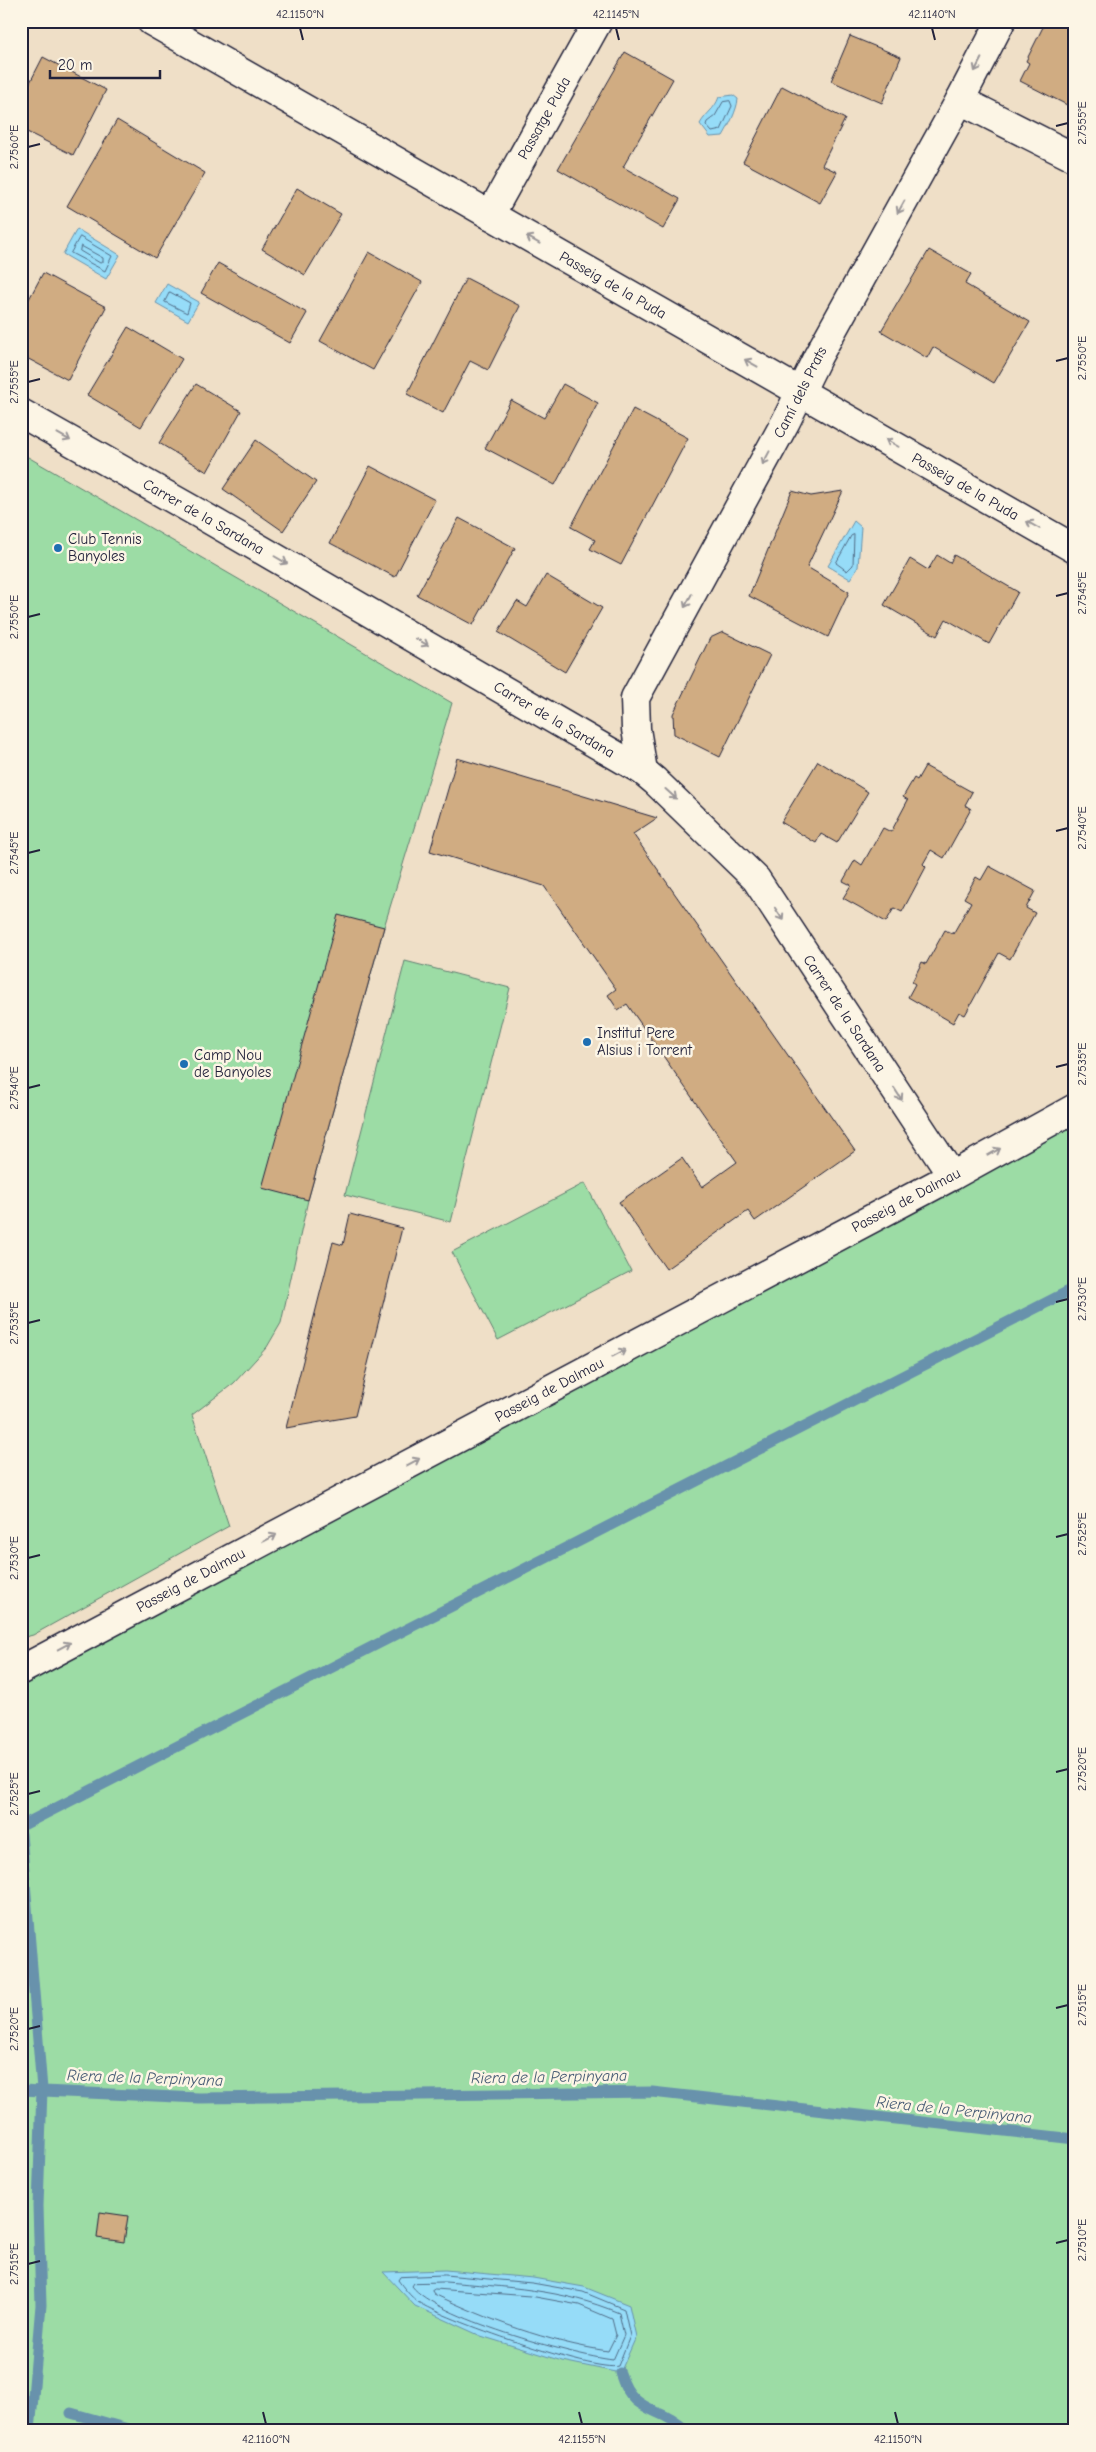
<svg xmlns="http://www.w3.org/2000/svg" width="1096" height="2452" viewBox="0 0 1096 2452" font-family="'Comic Neue',sans-serif">
<rect width="100%" height="100%" fill="#efdfc7"/>
<filter id="ink" filterUnits="userSpaceOnUse"><feTurbulence type="fractalNoise" baseFrequency=".02" numOctaves="2"/><feDisplacementMap in="SourceGraphic" scale="10" xChannelSelector="R" yChannelSelector="G"/><feConvolveMatrix kernelMatrix="1 2 1 2 8 2 1 2 1" color-interpolation-filters="sRGB"/></filter>
<g filter="url(#ink)">
<path fill="#9cdca5" stroke="#5f7f70" d="M21,453L452,703L384,927L308,1200L281,1323L267,1347L234,1383L192,1415L229,1526L33,1635L21,1638Z
M405,961L510,988L451,1222L345,1195Z
M1075,1121V2431H21V1684Z
M585,1183L631,1271L498,1340L452,1252Z"/>
<path fill="#96dcf8" stroke="#6892ac" d="M733,95L738,99C737,110 729,126 723,136L710,137L700,124C706,113 715,109 719,97Z
M77,229L120,255L106,279L63,254Z
M167,284L199,302L188,321L156,303Z
M854,521L861,527L858,567L850,579L828,566Z
M445,2270L533,2278L584,2287L629,2305L636,2337L620,2373L562,2361L481,2336L415,2306L383,2272Z"/>
<g fill="none" stroke-linecap="round" stroke-linejoin="round">
<path stroke="#506c87" stroke-width="1" d="M730,101L732,106L721,130L712,132L706,125L707,122L715,116L723,102Z
M80,237L112,256L105,271L71,253Z
M81,246L103,258V262L100,263L80,251Z
M170,292L190,303L187,313L165,302Z
M854,535L853,565L847,571L836,563L851,536Z
M445,2275L532,2283L583,2292L624,2309L630,2336L618,2366C596,2373 441,2318 418,2302C411,2297 403,2287 398,2280L400,2277Z
M445,2282C506,2287 562,2289 619,2313L624,2335L613,2360C571,2355 435,2317 412,2286L414,2283Z
M435,2289L530,2296L579,2305L612,2319L616,2335L608,2351C547,2342 489,2320 434,2294L432,2291Z"/>
<path stroke="#6892ac" stroke-width="11" d="M21,1826L1075,1288
M21,1834L42,2089L38,2206L41,2305L30,2431
M21,2090L199,2098L652,2092L1075,2139
M620,2373C633,2416 661,2405 686,2431
M71,2413L135,2431"/>
</g>
<path fill="#d0ac82" stroke="#22223b" d="M1046,21H1075V95L1069,106L1020,81L1029,63L1026,61Z
M850,36L901,57L882,103L831,81Z
M625,52L673,79L623,167L680,199L663,229L558,169Z
M43,57L106,90L73,155L21,129V100Z
M782,86L845,119L822,165L837,172L820,203L743,162Z
M117,120L205,173L155,258L67,206Z
M297,188L341,214L305,275L262,249Z
M929,250L971,274L965,284L1030,322L994,383L933,347L927,358L881,331Z
M369,252L422,282L373,370L320,341Z
M218,263L307,313L290,343L201,293Z
M43,273L106,307L68,380L21,355V314Z
M466,278L520,306L488,370L470,361L443,413L407,394Z
M128,327L182,359L141,427L87,395Z
M196,384L241,411L207,472L159,443Z
M563,384L598,403L555,485L485,448L511,400L544,418Z
M633,409L688,438L621,565L590,549L595,540L571,527Z
M256,440L316,482L283,531L223,489Z
M370,466L435,500L395,577L330,543Z
M792,491L811,496L843,491L807,567L849,592L828,637L749,596Z
M459,518L515,548L473,625L417,595Z
M937,555L950,563L954,555L1018,592L989,644L946,619L937,636L884,605L910,559L928,570Z
M546,575L602,608L565,672L498,632L517,601L527,607Z
M723,632L770,655L720,757L674,734L673,714L710,638Z
M457,758L657,818L633,834L855,1151L755,1221L748,1211L666,1269L619,1202L682,1158L702,1187L737,1162L627,1004L618,1010L608,995L616,989L544,886L430,851Z
M818,761L868,792L837,843L821,834L816,843L781,822Z
M925,766L972,792L965,805L971,809L944,858L931,850L923,864L926,867L902,912L894,908L886,922L843,898L851,885L843,881L855,860L862,865L883,828L891,832L908,800L903,797L914,778L917,780Z
M989,866L1035,891L1026,908L1035,913L1010,959L999,953L965,1015L959,1012L953,1023L908,997L915,984L912,982L922,962L926,964L945,930L953,934L971,902L964,898L976,877L981,880Z
M338,915L384,927L308,1200L262,1188Z
M350,1214L402,1228L355,1416L286,1428L333,1242L343,1245Z
M100,2212L128,2216L124,2242L97,2238Z"/>
<g fill="none" stroke-linecap="round" stroke-linejoin="round">
<defs>
<g id="minor">
<path d="M960,100L1075,158"/>
<path id="s1" d="M490,215L598,21"/>
<path id="s2" d="M643,771L636,729L635,698L786,421L818,356L960,100L1001,21"/>
<path id="s3" d="M21,1670L952,1176"/>
</g>
<g id="secondary">
<path id="s4" d="M151,21L1075,549"/>
<path id="s5" d="M21,413L205,517L643,771L655,781L756,879L952,1176L1075,1108"/>
</g>
</defs>
<use href="#minor" stroke="#22223b" stroke-width="31"/>
<use href="#secondary" stroke="#22223b" stroke-width="31"/>
<use href="#minor" stroke="#fcf5e5" stroke-width="28"/>
<use href="#secondary" stroke="#fcf5e5" stroke-width="28"/>
</g>
<defs><path id="oneway-shaft" d="M-6 0H5M1.5-3L5.5 0L1.5 3" fill="none" stroke-width="1.6" stroke-linecap="round" stroke-linejoin="round" transform="scale(1.25)"/></defs>
<g stroke="#9a9698">
<use href="#oneway-shaft" transform="translate(978 65) rotate(117)"/>
<use href="#oneway-shaft" transform="translate(901 207) rotate(119)"/>
<use href="#oneway-shaft" transform="translate(533 240) rotate(-151)"/>
<use href="#oneway-shaft" transform="translate(751 363) rotate(-151)"/>
<use href="#oneway-shaft" transform="translate(64 437) rotate(29)"/>
<use href="#oneway-shaft" transform="translate(892 443) rotate(-150)"/>
<use href="#oneway-shaft" transform="translate(766 458) rotate(118)"/>
<use href="#oneway-shaft" transform="translate(1033 525) rotate(-150)"/>
<use href="#oneway-shaft" transform="translate(281 560) rotate(30)"/>
<use href="#oneway-shaft" transform="translate(688 601) rotate(118)"/>
<use href="#oneway-shaft" transform="translate(422 642) rotate(30)"/>
<use href="#oneway-shaft" transform="translate(671 794) rotate(42)"/>
<use href="#oneway-shaft" transform="translate(779 914) rotate(57)"/>
<use href="#oneway-shaft" transform="translate(898 1094) rotate(57)"/>
<use href="#oneway-shaft" transform="translate(994 1152) rotate(-29)"/>
<use href="#oneway-shaft" transform="translate(619 1353) rotate(-28)"/>
<use href="#oneway-shaft" transform="translate(413 1462) rotate(-28)"/>
<use href="#oneway-shaft" transform="translate(270 1538) rotate(-28)"/>
<use href="#oneway-shaft" transform="translate(64 1646) rotate(-28)"/>
</g>
</g>
<path fill="none" stroke="#22223b" stroke-width="2" d="M300,28L303,40M616,28L619,40M932,28L935,40M1056,126L1068,123M28,147L40,144M1056,361L1068,358M28,382L40,379M1056,596L1068,593M28,617L40,614M1056,831L1068,828M28,853L40,850M1056,1067L1068,1064M28,1088L40,1085M1056,1302L1068,1299M28,1323L40,1320M1056,1537L1068,1534M28,1558L40,1555M1056,1772L1068,1769M28,1794L40,1791M1056,2008L1068,2005M28,2029L40,2026M1056,2243L1068,2240M28,2264L40,2261M263,2412L266,2424M579,2412L582,2424M895,2412L898,2424"/>
<g fill="#1f6fb2" stroke="#fcf5e5" stroke-width="2">
<circle cx="58" cy="548" r="5"/>
<circle cx="587" cy="1042" r="5"/>
<circle cx="184" cy="1064" r="5"/>
</g>
<g text-anchor="middle" dominant-baseline="central" stroke-width="5" stroke-linejoin="round" paint-order="stroke">
<g font-size="15" fill="#22223b" stroke="#fcf5e5">
<text stroke="none"><textPath href="#s1" startOffset="111">Passatge Puda</textPath></text>
<text stroke="none"><textPath href="#s4" startOffset="532">Passeig de la Puda</textPath></text>
<text stroke="none"><textPath href="#s2" startOffset="421">Camí dels Prats</textPath></text>
<text stroke="none"><textPath href="#s4" startOffset="938">Passeig de la Puda</textPath></text>
<text stroke="none"><textPath href="#s5" startOffset="210">Carrer de la Sardana</textPath></text>
<text stroke="none"><textPath href="#s5" startOffset="615">Carrer de la Sardana</textPath></text>
<text stroke="none"><textPath href="#s5" startOffset="1035">Carrer de la Sardana</textPath></text>
<text transform="translate(906 1200) rotate(-28)">Passeig de Dalmau</text>
<text stroke="none"><textPath href="#s3" startOffset="598">Passeig de Dalmau</textPath></text>
<text stroke="none"><textPath href="#s3" startOffset="192">Passeig de Dalmau</textPath></text>
</g>
<g font-size="15" fill="#22223b" stroke="#fcf5e5" text-anchor="start">
<text x="68" y="539">Club Tennis<tspan x="68" dy="17">Banyoles</tspan></text>
<text x="597" y="1033">Institut Pere<tspan x="597" dy="17">Alsius i Torrent</tspan></text>
<text x="194" y="1055">Camp Nou<tspan x="194" dy="17">de Banyoles</tspan></text>
</g>
<g font-size="16" font-style="italic" fill="#455a74" stroke="#fcf5e5">
<text transform="translate(549 2077) rotate(-1)">Riera de la Perpinyana</text>
<text transform="translate(145 2078) rotate(2)">Riera de la Perpinyana</text>
<text transform="translate(954 2110) rotate(6)">Riera de la Perpinyana</text>
</g>
</g>
<rect width="1096" height="2452" fill="none" stroke="#fcf5e5" stroke-width="55"/>
<path d="M50 70v8h110v-8" fill="none" stroke="#22223b" stroke-width="2.5"/>
<text x="58" y="70" font-size="15" fill="#22223b" stroke="#fcf5e5" stroke-width="4" paint-order="stroke">20 m</text>
<rect x="28" y="28" width="1040" height="2396" fill="none" stroke="#22223b" stroke-width="2"/>
<g font-size="12" text-anchor="middle" fill="#22223b">
<text x="300" y="18">42.1150°N</text>
<text x="616" y="18">42.1145°N</text>
<text x="932" y="18">42.1140°N</text>
<text transform="translate(1082 123) rotate(-90)" y="4">2.7555°E</text>
<text transform="translate(14 147) rotate(-90)" y="4">2.7560°E</text>
<text transform="translate(1082 358) rotate(-90)" y="4">2.7550°E</text>
<text transform="translate(14 382) rotate(-90)" y="4">2.7555°E</text>
<text transform="translate(1082 593) rotate(-90)" y="4">2.7545°E</text>
<text transform="translate(14 617) rotate(-90)" y="4">2.7550°E</text>
<text transform="translate(1082 828) rotate(-90)" y="4">2.7540°E</text>
<text transform="translate(14 853) rotate(-90)" y="4">2.7545°E</text>
<text transform="translate(1082 1064) rotate(-90)" y="4">2.7535°E</text>
<text transform="translate(14 1088) rotate(-90)" y="4">2.7540°E</text>
<text transform="translate(1082 1299) rotate(-90)" y="4">2.7530°E</text>
<text transform="translate(14 1323) rotate(-90)" y="4">2.7535°E</text>
<text transform="translate(1082 1534) rotate(-90)" y="4">2.7525°E</text>
<text transform="translate(14 1558) rotate(-90)" y="4">2.7530°E</text>
<text transform="translate(1082 1769) rotate(-90)" y="4">2.7520°E</text>
<text transform="translate(14 1794) rotate(-90)" y="4">2.7525°E</text>
<text transform="translate(1082 2005) rotate(-90)" y="4">2.7515°E</text>
<text transform="translate(14 2029) rotate(-90)" y="4">2.7520°E</text>
<text transform="translate(1082 2240) rotate(-90)" y="4">2.7510°E</text>
<text transform="translate(14 2264) rotate(-90)" y="4">2.7515°E</text>
<text x="266" y="2443">42.1160°N</text>
<text x="582" y="2443">42.1155°N</text>
<text x="898" y="2443">42.1150°N</text>
</g>
</svg>
